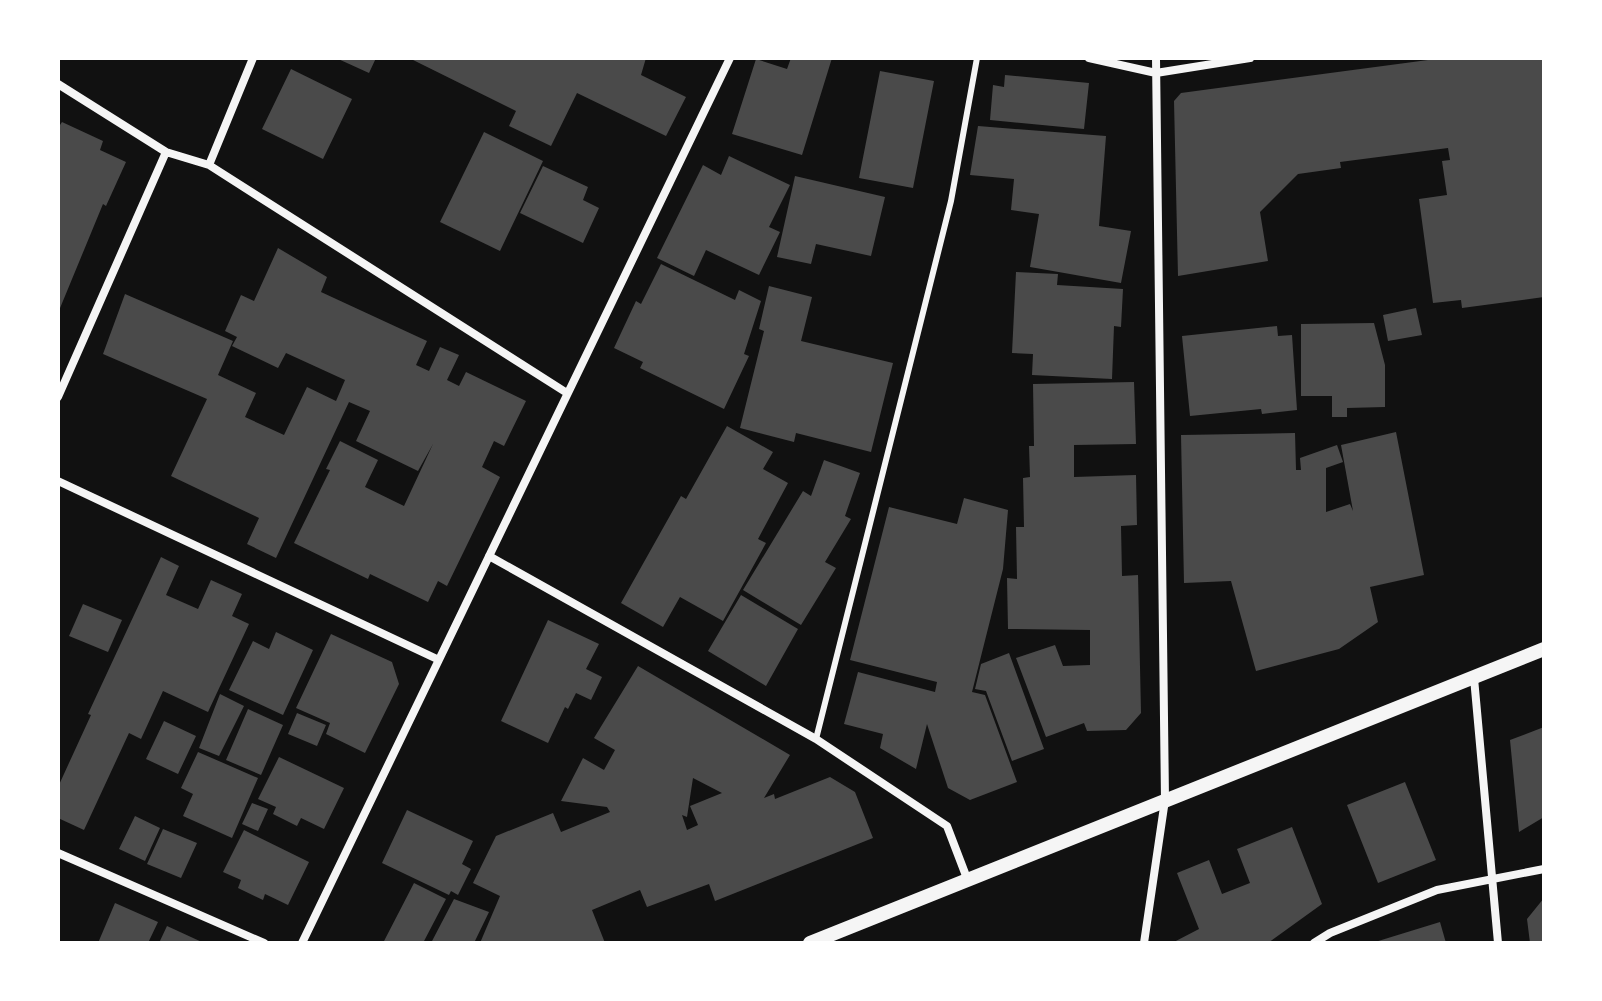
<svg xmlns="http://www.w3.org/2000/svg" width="1602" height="1001" viewBox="0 0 1602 1001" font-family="'Titillium Web',sans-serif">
<rect width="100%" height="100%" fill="#111"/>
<path fill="#4a4a4a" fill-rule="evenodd" d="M336,58H376L369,73Z
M409,58H646L641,75L686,97L666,136L577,93L551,146L509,126L516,111Z
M791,58H832L802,155L732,134L756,59L787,69Z
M1443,58H1544V297L1462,308L1461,300L1433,303L1419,199L1447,195L1442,161L1450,160L1448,148L1340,162L1341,168L1298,174L1260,212L1268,261L1178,276L1174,101L1181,93Z
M291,69L352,99L323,159L262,129Z
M880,71L934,81L913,188L859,178Z
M1005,75L1089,83L1084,129L990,120L993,85L1004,87Z
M62,122L103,141L100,150L126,162L106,206L103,204L58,313V128Z
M978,126L1106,136L1099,226L1131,231L1121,283L1030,267L1039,214L1011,210L1014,179L970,175Z
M484,132L543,161L500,251L440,222Z
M729,156L790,185L769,227L780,232L759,275L706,250L694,276L657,258L703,165L721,175Z
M543,166L588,187L583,200L599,208L583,243L520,213Z
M795,176L885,197L871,256L816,244L811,264L777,257Z
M278,248L327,277L321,292L427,341L416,365L429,371L440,347L459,355L447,380L459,386L466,372L526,401L504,446L494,441L482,467L500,477L447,586L438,581L428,602L370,574L368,579L294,543L330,470L326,469L340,441L378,460L365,487L404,506L433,444L418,471L356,441L370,411L349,402L276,558L247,544L259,518L171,476L207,399L103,354L125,294L233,341L218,375L256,393L245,417L284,435L307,387L336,401L345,380L286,353L278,368L232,346L237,337L225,331L241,295L254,301Z
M661,264L735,300L739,290L761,301L744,354L749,356L724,409L640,368L643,362L614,348L636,301L641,304Z
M1016,272L1058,274L1057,285L1123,289L1121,327L1114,326L1112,379L1032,375L1033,354L1012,353Z
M769,286L812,297L801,341L893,363L871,452L796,433L794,442L740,428L764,331L759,329Z
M1416,308L1422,335L1388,341L1383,315Z
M1374,323L1385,365V407L1347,408V417H1332V396H1301V324Z
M1277,326L1278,336L1292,335L1297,410L1262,414L1261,409L1190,416L1182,336Z
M1134,382L1136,444L1074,445V477L1136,475L1137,525L1121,526L1122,576L1138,575L1141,713L1126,730L1087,731L1084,723L1046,737L1016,658L1055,645L1063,666L1090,665V630L1008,629L1007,578L1017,579L1016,527H1024L1023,478L1030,477L1029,446H1034L1033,384Z
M727,426L773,452L763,469L788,483L758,539L766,543L723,621L680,597L663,627L621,603L681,496L686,499Z
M1396,432L1424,575L1370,587L1378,622L1339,649L1256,671L1231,581L1184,583L1181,435L1295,433L1296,470H1301L1300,458L1337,445L1343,462L1326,468V512L1350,504L1353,511L1341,445Z
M824,460L860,473L845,516L851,519L825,562L836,568L801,625L743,590L803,491L811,496Z
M964,498L1008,510L1003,569L972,692L985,695L1017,782L970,800L948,788L927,724L916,769L880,748L883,734L844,724L858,672L935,692L937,682L850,660L889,507L957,524Z
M161,557L179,566L166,595L198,609L211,580L242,594L232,616L249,624L208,712L163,691L141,739L129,733L84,830L58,818V787L91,715L88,714Z
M741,595L798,629L766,686L708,651Z
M83,604L122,620L108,652L69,636Z
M548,620L599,644L586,669L602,677L591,700L576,693L568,709L565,707L548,743L501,721Z
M276,632L313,650L283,715L229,690L253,641L269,649Z
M331,634L392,662L399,684L365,753L326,734L330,723L296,708Z
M1009,653L1044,749L1012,761L986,691L975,689L981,664Z
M638,666L790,755L764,798L774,794L775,799L830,777L855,792L873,838L715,901L709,884L647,907L640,890L592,910L605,943H480L500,896L473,883L496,836L553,813L561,832L610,812L607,807L561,801L583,758L604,770L615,750L594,738ZM693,778L722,793L690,806L698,825L687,830L682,815L687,817Z
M220,694L244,706L219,756L199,748Z
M248,709L283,725L261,775L226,760Z
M297,713L326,725L317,746L288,734Z
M164,721L196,736L178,774L146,759Z
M1544,727V817L1519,832L1510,740Z
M198,752L258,778L232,838L183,816L193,794L181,788Z
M279,757L344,788L324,829L301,818L297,826L273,814L276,807L258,799Z
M1405,782L1436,860L1378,883L1347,805Z
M252,803L268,809L258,831L242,824Z
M407,810L473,841L462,864L471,869L458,895L451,891L449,895L382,863Z
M135,816L160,828L145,861L119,849Z
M1292,827L1322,904L1268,943H1172L1199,929L1177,873L1209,860L1222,894L1250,883L1237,849Z
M163,829L197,843L181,878L147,864Z
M244,830L309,862L288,905L265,894L263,900L238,888L241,880L223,872Z
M414,883L446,899L423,943H383Z
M1544,898V943H1530L1527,919Z
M454,899L489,912L474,943H431Z
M115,903L158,922L148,943H98Z
M1440,922L1446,943H1375V942Z
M167,926L204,943H159Z"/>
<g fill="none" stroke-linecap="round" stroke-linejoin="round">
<path stroke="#f5f5f5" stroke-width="6" d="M816,739L951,201L977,58"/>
<path stroke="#f5f5f5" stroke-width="8" d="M1089,58L1156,73L1250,58
M58,84L166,152L209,165L567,393
M209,165L253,58
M58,397L166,152
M58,481L437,659
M489,556L816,739L947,826L968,881
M1474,678L1498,943
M58,853L264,943
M302,943L730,58
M1144,943L1165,800L1156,58
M1314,943L1330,933L1437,890L1544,869"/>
<path stroke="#f5f5f5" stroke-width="14" d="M810,943L1544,649"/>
</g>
<rect width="1602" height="1001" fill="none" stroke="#ffffff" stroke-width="120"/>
</svg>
